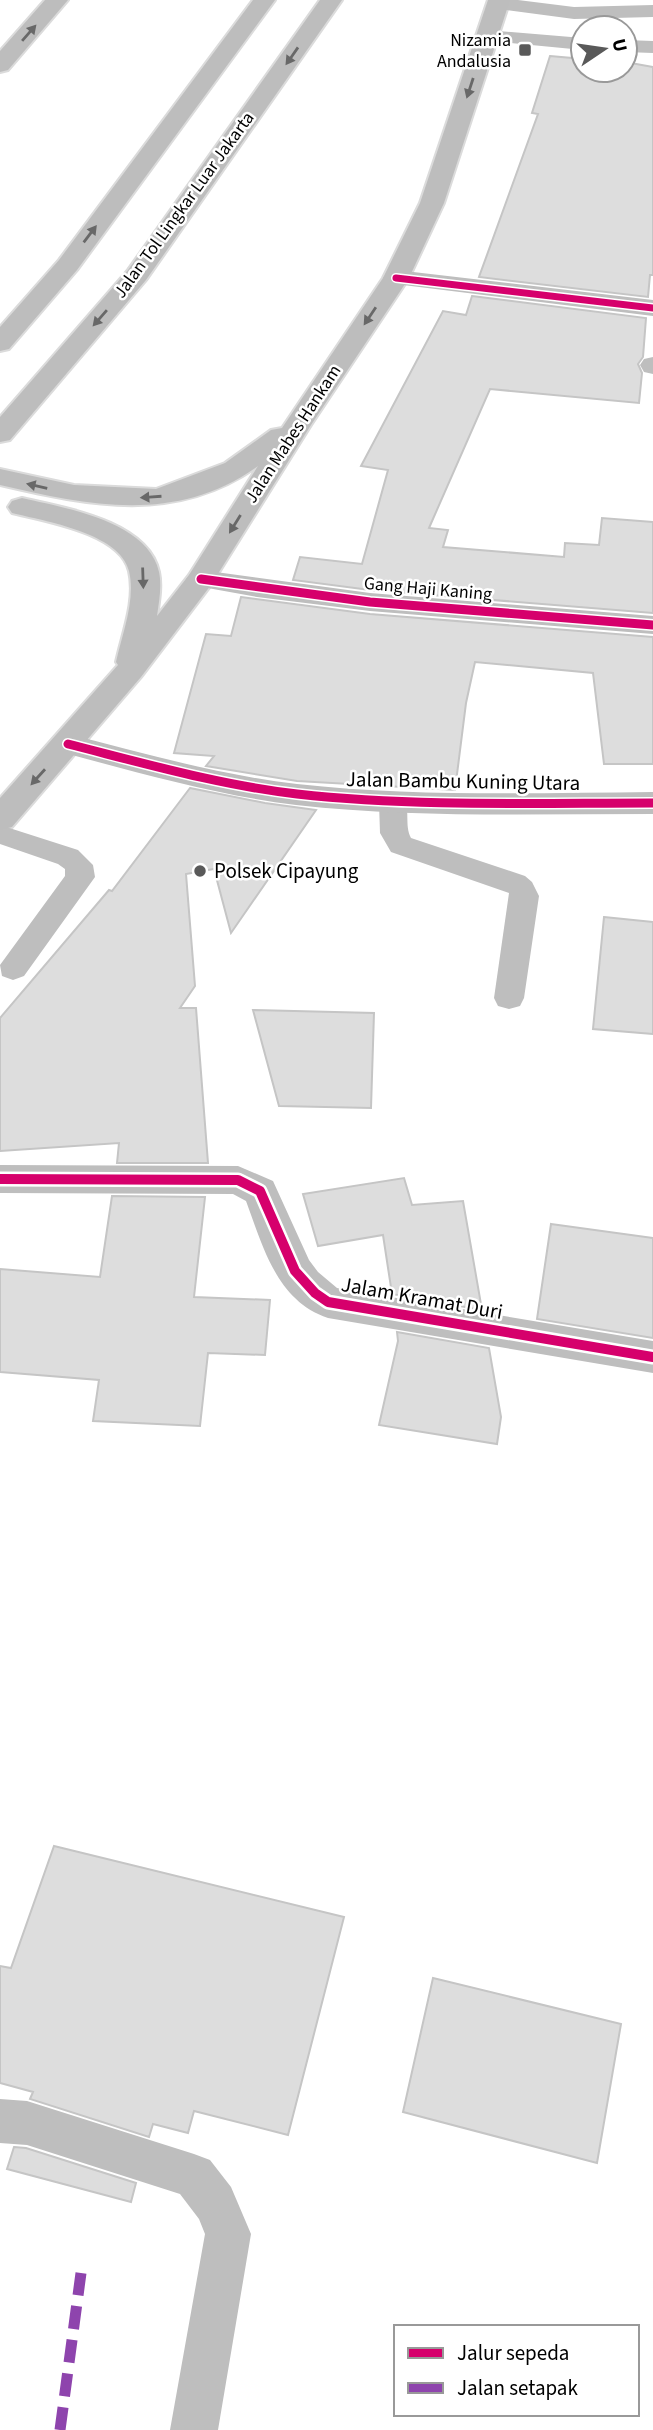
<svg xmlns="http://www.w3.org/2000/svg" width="653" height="2430" viewBox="0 0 653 2430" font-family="'Source Sans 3',sans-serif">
<rect width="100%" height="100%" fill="#fff"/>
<path fill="#ddd" stroke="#c5c5c5" stroke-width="2" d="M550,56L583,59V70H625V62L653,67V275H650L648,297L479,277L538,114L532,113Z
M472,296L646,318L643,357L638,364L642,373L639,403L490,389L429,528L448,530L443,547L564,557L565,543L599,545L602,518L653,522V613L370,590L293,580L300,557L362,564L388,470L361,466L443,311L466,315Z
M241,597L370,614L653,637V764H604L593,673L475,662L466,703L455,790L297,781L206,766L214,756L174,753L206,634L231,636Z
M190,788L265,803L316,810L231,933L214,869L186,874L195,986L180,1008H196L208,1163H117L119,1143L0,1151V1018L109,890L112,891Z
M604,917L653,922V1034L593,1029Z
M253,1010L374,1013L371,1108L279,1106Z
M404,1178L412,1205L463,1201L482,1310L392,1294L383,1235L318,1246L303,1194Z
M112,1196L205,1197L194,1297L270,1300L265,1355L208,1353L200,1426L93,1421L99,1380L0,1372V1269L100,1277Z
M551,1224L653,1238V1338L537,1319Z
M397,1332L489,1348L501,1417L497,1444L379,1425L398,1341Z
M54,1846L344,1917L288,2135L194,2111L188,2133L153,2124L149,2137L30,2099L33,2092L0,2083V1966L11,1968Z
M433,1978L621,2024L597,2163L403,2112Z
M14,2147L26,2148L136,2183L131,2202L7,2169Z"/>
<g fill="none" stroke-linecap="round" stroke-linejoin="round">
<defs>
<path id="primary" d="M45,0H68L8,70L0,72V51Z
M488,0H510L444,203L409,278L311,425L211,585L141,677L12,827L0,830V798L118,665L116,662C122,634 136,600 129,571C120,533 44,521 12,513L8,507L12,501L22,498C65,508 148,521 159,572C162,586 159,602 157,616L189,575L258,466C177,524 90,506 0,485V469L74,485L156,489L225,463L271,430L282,428L383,278L420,203Z"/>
<path id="highway" d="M253,0H275L77,270L9,349L0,351V327L59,260Z
M320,0H342L146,280L10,440L0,442V417L128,270Z"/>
</defs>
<use href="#primary" stroke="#dbdbdb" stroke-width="4"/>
<use href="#highway" stroke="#dbdbdb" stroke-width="4"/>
<path fill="#bebebe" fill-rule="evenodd" d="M492,0H518L574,7L653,5V17L574,19L499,9L492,7L490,3Z
M487,30L583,38V50L480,40L478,36Z
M625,40L653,41V53L625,52Z
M393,794L403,797C411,809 404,825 411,838L525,876L532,882L539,896L524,998L520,1006L509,1009L498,1006L494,998L509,893L391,852L380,833L379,803L383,797Z
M0,825L78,850L93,865L95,877L24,976L13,980L2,976L0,965L65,876V869L58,864L0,844Z
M0,2099L27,2101L194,2154L210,2160L231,2187L251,2234L218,2430H170L205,2234L199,2219L180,2194L27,2145L0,2143Z"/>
<path fill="#bebebe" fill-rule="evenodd" d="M396,270L653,300V316L387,283L383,278L387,273Z
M653,357V374L644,372L640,365L644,359Z
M201,570L370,593L653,616V634L370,611L257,597L191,585L186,579L191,573Z
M68,734C143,753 219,775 297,784C415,797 534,793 653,792V814C534,814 414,818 296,805C215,795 136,772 57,751L52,744L57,737Z
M0,1165L238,1166L273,1181L309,1260L318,1272L337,1288L653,1341V1373L328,1318C277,1301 263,1247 246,1201L233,1194L0,1193Z"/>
<use href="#primary" fill="#bdbdbd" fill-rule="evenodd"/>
<use href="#highway" fill="#bdbdbd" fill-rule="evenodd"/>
<path stroke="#8e44ad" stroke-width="11" stroke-dasharray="23 11" stroke-linecap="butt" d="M60,2430L81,2273"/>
<defs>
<path id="cycleway-far2" d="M396,278L653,308"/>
<path id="cycleway-far1" d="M201,579L370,602L653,625
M68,744C143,763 219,785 297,794C415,807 534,803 653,803"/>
<path id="cycleway" d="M0,1179L238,1180L260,1191L295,1271L315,1293L328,1302L653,1357"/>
</defs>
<use href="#cycleway-far2" stroke="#fff" stroke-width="10"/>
<use href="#cycleway-far1" stroke="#fff" stroke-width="12"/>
<use href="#cycleway" stroke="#fff" stroke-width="15"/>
<use href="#cycleway-far2" stroke="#d6006c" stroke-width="7"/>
<use href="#cycleway-far1" stroke="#d6006c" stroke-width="9"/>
<use href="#cycleway" stroke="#d6006c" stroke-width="10"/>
</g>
<defs><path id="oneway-solid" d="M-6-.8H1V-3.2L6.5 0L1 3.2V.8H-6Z" transform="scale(1.75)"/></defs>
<g fill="#686868">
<use href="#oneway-solid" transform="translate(29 33) rotate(-49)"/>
<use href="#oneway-solid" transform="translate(292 56) rotate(125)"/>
<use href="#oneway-solid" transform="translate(470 88) rotate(108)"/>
<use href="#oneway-solid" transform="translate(90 234) rotate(-53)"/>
<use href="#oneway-solid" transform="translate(370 316) rotate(124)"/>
<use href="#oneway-solid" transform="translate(100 318) rotate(131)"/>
<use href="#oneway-solid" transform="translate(37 486) rotate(-167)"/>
<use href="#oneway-solid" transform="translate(151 497) rotate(176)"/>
<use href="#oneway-solid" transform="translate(235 524) rotate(122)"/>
<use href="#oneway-solid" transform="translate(143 578) rotate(88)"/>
<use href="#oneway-solid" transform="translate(38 777) rotate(132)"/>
</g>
<g fill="#595959" stroke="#fff" stroke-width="2.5">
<rect x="518" y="43" width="14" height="14" rx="3.5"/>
<circle cx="200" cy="871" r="7"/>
</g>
<g text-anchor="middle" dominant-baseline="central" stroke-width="5" stroke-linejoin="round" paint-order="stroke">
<g font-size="18" fill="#000" stroke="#fff" text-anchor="end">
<text x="511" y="40">Nizamia<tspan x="511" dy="21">Andalusia</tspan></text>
</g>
<g font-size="18" fill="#000" stroke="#fff">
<text transform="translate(184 205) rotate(-54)">Jalan Tol Lingkar Luar Jakarta</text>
<text transform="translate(293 434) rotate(-57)">Jalan Mabes Hankam</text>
<text transform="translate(428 589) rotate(5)">Gang Haji Kaning</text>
</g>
<g font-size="21" fill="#000" stroke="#fff">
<text transform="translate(463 781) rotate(1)">Jalan Bambu Kuning Utara</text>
<text transform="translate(422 1298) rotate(10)">Jalam Kramat Duri</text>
</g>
<g font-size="21" fill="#000" stroke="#fff" text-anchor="start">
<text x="214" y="871">Polsek Cipayung</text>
</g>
</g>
<rect x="394" y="2325" width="245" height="91" fill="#ffffff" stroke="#999999" stroke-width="2"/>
<rect x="408" y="2348" width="35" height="10" fill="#d6006c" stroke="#999999" stroke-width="2"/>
<text x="457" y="2360" font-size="21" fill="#000000">Jalur sepeda</text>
<rect x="408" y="2383" width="35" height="10" fill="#8e44ad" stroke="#999999" stroke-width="2"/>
<text x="457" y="2395" font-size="21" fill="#000000">Jalan setapak</text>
<g transform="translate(604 49) rotate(77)"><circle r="33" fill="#ffffff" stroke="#999999" stroke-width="2"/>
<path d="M0-5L12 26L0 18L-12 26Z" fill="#595959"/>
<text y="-10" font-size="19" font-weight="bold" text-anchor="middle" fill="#000000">U</text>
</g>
</svg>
